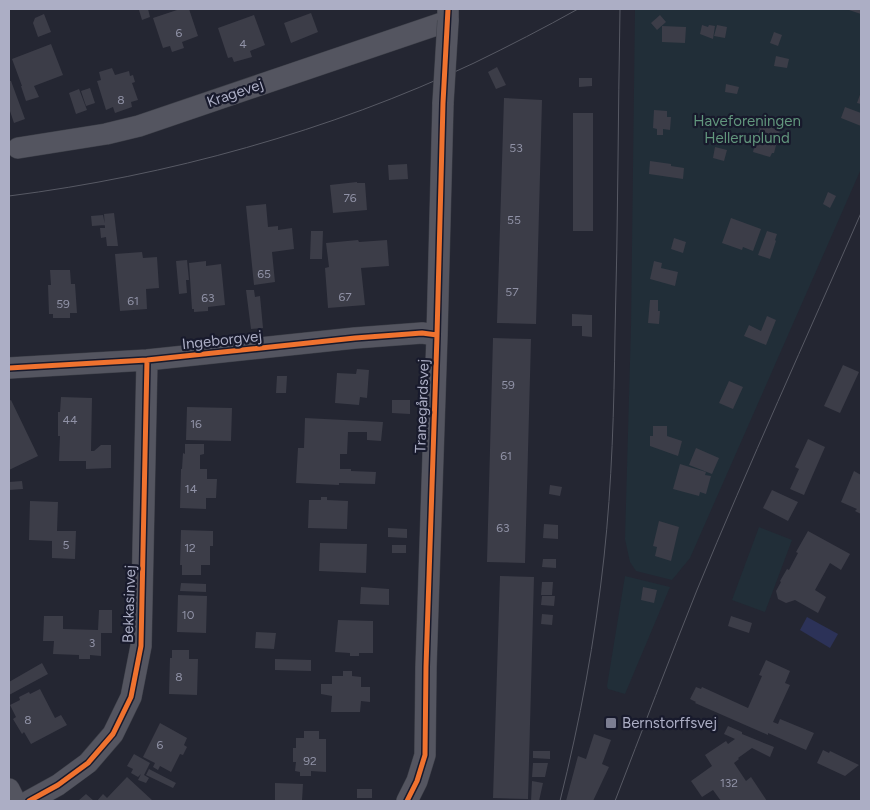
<svg xmlns="http://www.w3.org/2000/svg" width="870" height="810" viewBox="0 0 870 810" font-family="Figtree,sans-serif">
<rect width="100%" height="100%" fill="#242632"/>
<path fill="#212e38" d="M635,9H861V169L690,558L672,580L636,571L630,562L625,539L631,326Z
M759,527L792,540L765,612L732,600Z
M625,576L670,587L625,694L608,689L607,686Z"/>
<path fill="#2c3258" d="M807,617L838,634L830,648L800,630Z"/>
<path fill="#3c3d48" d="M144,9H148L150,17L142,20L139,10Z
M180,9H189L198,36L182,42L184,48L172,52L170,46L163,48L153,18Z
M846,9H861V14Z
M311,13L318,32L291,43L284,23Z
M44,14L51,32L38,37L33,23L35,18Z
M254,15L265,45L250,51L252,57L234,62L232,57L228,58L218,28Z
M660,15L666,22L657,30L651,23Z
M702,25L708,27L709,25L715,26L713,39L700,34Z
M717,25L727,27L725,38L714,36Z
M662,26L686,27L685,43L662,42Z
M774,32L782,35L778,46L770,43Z
M51,44L63,75L34,86L39,97L26,101L21,86H22L12,59Z
M776,56L789,59L787,68L774,66Z
M497,67L506,85L496,89L488,72Z
M112,68L115,75L129,71L130,76L133,75L135,82L132,83L138,100L131,102L132,107L115,113L113,107L106,110L97,81L101,80L99,72Z
M579,78H592V86L579,87Z
M9,81H11L25,119L14,123L9,108Z
M726,84L739,87L737,94L725,92Z
M90,88L95,103L86,106L81,91Z
M79,89L87,110L76,114L69,93Z
M861,92V104L857,103Z
M504,98L542,100L536,324L497,323Z
M845,107L861,113V126L841,118Z
M654,110L667,111V117H671L670,130L663,129V135H657V129L653,128Z
M573,113H593V231H573Z
M761,124L780,130L774,153H772L770,157L753,152L754,148L752,147L756,134H758Z
M715,147L727,150L724,161L713,158Z
M650,161L671,164V166L684,168L683,179L649,174Z
M407,164L408,179L389,180L388,165Z
M357,182V183H365L367,210L333,213L330,185Z
M828,192L836,196L830,208L823,204Z
M266,204L268,227L278,226V230L292,228L294,249L272,252L275,282L254,285L246,206Z
M114,213L118,246H107L106,237L101,238L100,228H105L104,214Z
M103,215L105,225L92,226L91,216Z
M731,218L761,229L753,251L743,247L742,250L722,243Z
M311,231H323L322,259H310Z
M767,231L777,234L775,240L776,241L770,259L758,255Z
M674,238L686,242L683,253L671,249Z
M358,240L359,242L387,240L389,266L361,268L365,305L328,308L325,268L329,267L326,243Z
M142,252L143,258L157,257L159,288L146,289L147,309L120,311L115,254Z
M187,260L189,280H186L187,293L179,294L176,261Z
M206,261V266L221,264L225,305L208,307V311L194,312V309H192L189,263Z
M654,261L662,263L661,268L678,272L675,286L650,279Z
M50,270H70L71,284H75L77,313H70V318H53V314H49L48,285H51Z
M246,290H254L255,297L260,296L263,328L251,329Z
M650,300H658V311H660L659,324L648,323Z
M572,314L592,315V337L582,336V326H572Z
M767,316L776,320L766,345L744,336L749,325L761,331Z
M493,338L531,339L525,563L487,562Z
M843,365L859,372L840,413L824,406Z
M357,369L369,370L367,398L360,397L359,405L335,403L337,373L356,374Z
M277,376H287L286,393H276Z
M729,381L743,387L733,409L719,403Z
M61,397L92,398L91,451H94L101,445H111V468L86,469V461H59L60,436H58V412H60Z
M11,400L38,456L9,470V401Z
M392,400H410V414L392,413Z
M187,407L232,408L231,441L186,440Z
M305,418L383,422L381,441L367,440V432H348L347,454H340V469H351V471L376,472L375,484L339,483V485L296,483L298,448H304Z
M653,426H667V436L682,441L678,456L650,446V436H653Z
M808,439L825,447L804,495L790,489L799,469L795,467Z
M185,444H204V454L200,455V469H207V479H217L216,498H206V509L180,508L181,469H182L183,453L185,454Z
M696,448L719,458L712,474L689,465Z
M680,464L706,472L705,475L711,476L706,494L700,492L699,496L673,489Z
M854,471L861,475V514L855,511L857,509L841,502Z
M22,481L23,489L9,490V482Z
M550,485L562,487L560,496L549,494Z
M772,490L798,502L788,521L763,508Z
M321,497H327V500L348,501L347,529L308,528L309,500H321Z
M30,501L58,502L57,531H76L75,559L52,558V541L29,540Z
M659,521L679,527L671,561L655,556L657,547L653,546Z
M544,524L558,525V539L543,538Z
M388,528L407,529V538L388,537Z
M181,530L213,531V546H210V565H201V575H182V565H180Z
M808,531L850,554L841,570L830,563L815,590L826,597L818,613L795,600L786,603L778,599L776,591L781,582L780,581L787,569L789,570L798,553L796,552Z
M320,543L367,544L366,573L319,571Z
M392,545H406V553H392Z
M543,559H556V568L542,567Z
M500,576L534,577L528,799L493,798Z
M542,582H553L552,595H541Z
M181,583L206,584V592L180,591Z
M361,587L389,589V605L360,604Z
M643,587L657,590L654,603L641,600Z
M178,595L207,596L206,633L177,632Z
M542,596H555L554,606L541,605Z
M99,610H112V633H101V656L90,655V659H79V655L53,654L54,641H43L44,616H63V629L98,630Z
M542,614L553,615L552,625L541,624Z
M731,616L752,623L749,633L728,626Z
M338,620L373,621V653H359V656H350V653L335,652Z
M256,632L276,633L274,649L255,648Z
M172,650H189V659H198L197,695L169,694L170,658H172Z
M275,659L311,660V671L275,670Z
M766,660L790,671L785,683L790,685L773,722L778,724L780,719L814,733L806,750L768,733V735L695,703L696,702L690,699L696,687L701,689L702,687L748,708L762,676L759,675Z
M42,663L48,674L9,695V682Z
M343,671H352V676L361,677V687H370V702L361,701L360,712H331L332,696L321,694V684H332V676H343Z
M40,689L55,718L61,715L67,725L31,744L24,732L22,734L13,719L16,717L10,705L20,700L19,697L29,692L30,694Z
M160,723L187,738L184,745L187,747L183,755L180,754L171,772L160,766L158,770L153,767L155,763L143,757Z
M728,726L742,732V734L774,747L770,757L752,748L738,758L739,759L734,763L746,781L751,777L767,801H721L713,790L702,797L691,781L712,766L705,755L726,741L728,744L735,739L724,734Z
M304,731H319V739H326V772L311,771V776H300V772L295,771L296,762H293V748H296V738H304Z
M594,734L611,740L602,764L609,767L593,801H566L578,756L586,759Z
M823,750L829,753L830,751L859,765L845,776L817,763Z
M533,751H550V759L533,758Z
M134,754L150,763L144,775L149,778L146,783L138,780L141,774L138,777L131,773L133,769L127,766Z
M533,763H548L545,777H532Z
M149,769L176,783L173,788L146,775Z
M127,777L153,801H97L103,794L107,798Z
M532,781L543,783L539,801H531Z
M275,783L303,784L302,801H275Z
M357,789H372V798H357Z
M86,794L94,801H78Z"/>
<g fill="none" stroke-linecap="round" stroke-linejoin="round">
<defs>
<path id="minor" d="M18,148L106,134L139,126L448,21V9
M9,368L147,360L355,338L422,333L437,335
M9,789L15,801
M29,801L58,785L88,763L113,734L131,697L141,646L147,360
M407,801L417,781L425,755L426,667L437,335L443,103"/>
</defs>
<use href="#minor" stroke="#3e4049" stroke-width="22"/>
<use href="#minor" stroke="#545560" stroke-width="21"/>
<path stroke="#575964" stroke-width="1" d="M9,196C167,176 330,131 474,63C509,46 544,28 578,9
M560,801C580,721 595,640 604,557C612,483 614,408 615,333C618,225 618,117 620,9
M615,801C642,731 669,660 697,590C749,464 806,339 861,213"/>
<defs>
<path id="minor-bridge" d="M443,103L448,21"/>
</defs>
<use href="#minor-bridge" stroke="#3e4049" stroke-width="22" stroke-linecap="butt"/>
<use href="#minor-bridge" stroke="#545560" stroke-width="21"/>
<defs>
<path id="cycleway" d="M9,368L147,360L355,338L422,333L437,335
M29,801L58,785L88,763L113,734L131,697L141,646L147,360
M407,801L417,781L425,755L426,667L437,335L443,103L448,9"/>
</defs>
<use href="#cycleway" stroke="#181a2c" stroke-width="8"/>
<use href="#cycleway" stroke="#ef722f" stroke-width="5"/>
</g>
<rect fill="#7c7e92" stroke="#181a2c" stroke-width="2" x="605" y="717" width="12" height="12" rx="2.5"/>
<g text-anchor="middle" dominant-baseline="central" stroke-width="4.5" stroke-linejoin="round" paint-order="stroke">
<g font-size="12" fill="#9092a6">
<text x="179" y="33">6</text>
<text x="243" y="44">4</text>
<text x="121" y="100">8</text>
<text x="516" y="148">53</text>
<text x="350" y="198">76</text>
<text x="514" y="220">55</text>
<text x="264" y="274">65</text>
<text x="512" y="292">57</text>
<text x="345" y="297">67</text>
<text x="208" y="298">63</text>
<text x="133" y="301">61</text>
<text x="63" y="304">59</text>
<text x="508" y="385">59</text>
<text x="70" y="420">44</text>
<text x="196" y="424">16</text>
<text x="506" y="456">61</text>
<text x="191" y="489">14</text>
<text x="503" y="528">63</text>
<text x="66" y="545">5</text>
<text x="190" y="548">12</text>
<text x="188" y="615">10</text>
<text x="92" y="643">3</text>
<text x="179" y="677">8</text>
<text x="28" y="720">8</text>
<text x="160" y="745">6</text>
<text x="310" y="761">92</text>
<text x="729" y="783">132</text>
</g>
<g font-size="15" fill="#acaec5" stroke="#181a2c">
<text transform="translate(235 93) rotate(-19)">Kragevej</text>
<text transform="translate(222 340) rotate(-6)">Ingeborgvej</text>
<text transform="translate(422 406) rotate(-88)">Tranegårdsvej</text>
<text transform="translate(129 604) rotate(-88)">Bekkasinvej</text>
</g>
<g font-size="15" fill="#62977d" stroke="#181a2c">
<text x="747" y="121">Haveforeningen<tspan x="747" dy="17">Helleruplund</tspan></text>
</g>
<g font-size="15" fill="#acaec5" stroke="#181a2c" text-anchor="start">
<text x="622" y="723">Bernstorffsvej</text>
</g>
</g>
<rect width="870" height="810" fill="none" stroke="#acaec5" stroke-width="20"/>
</svg>
